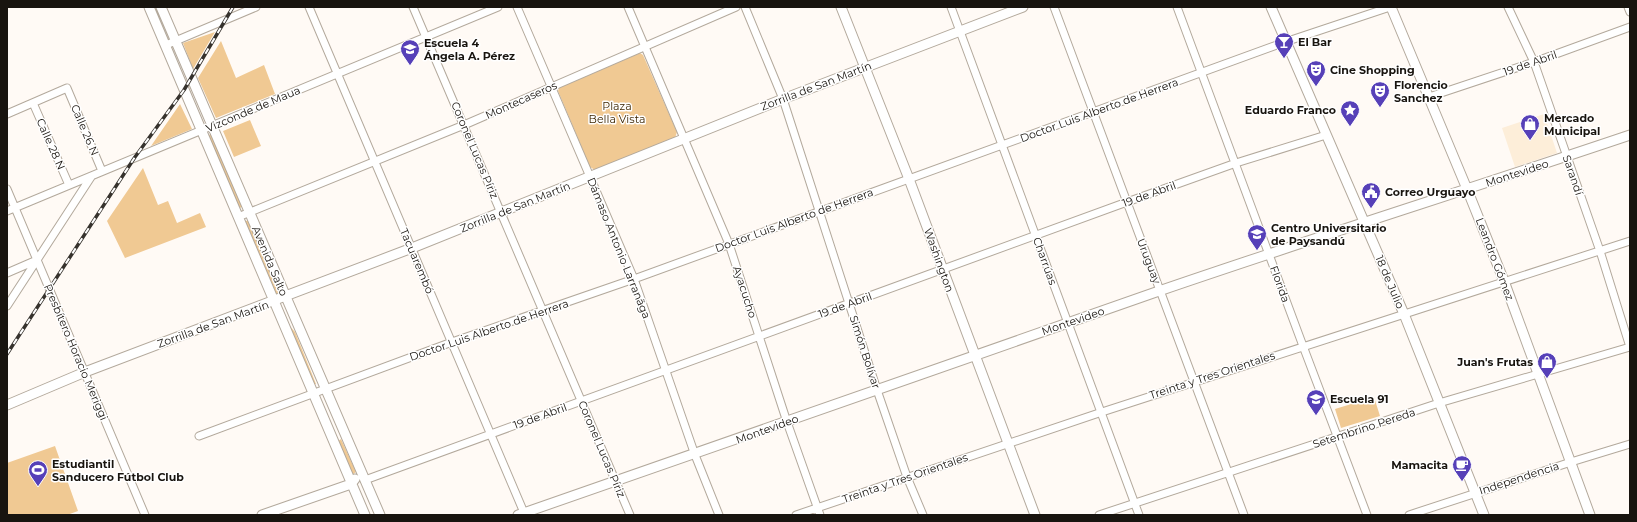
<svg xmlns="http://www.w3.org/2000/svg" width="1637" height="522" viewBox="0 0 1637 522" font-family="Montserrat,sans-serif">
<rect width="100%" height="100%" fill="#fffaf5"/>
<path fill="#fdeed9" d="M1544,114L1557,153L1515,167L1502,128Z"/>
<path fill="#f0c993" d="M215,32L193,69L183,43Z
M221,41L236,78L264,65L275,94L216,118L198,78Z
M640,53L643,55L677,132L675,138L595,170L590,167L558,91L559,88Z
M180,104L192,129L151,146Z
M250,120L261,146L234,157L223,131Z
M211,134L242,207L237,209L207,136Z
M143,168L158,205L168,201L177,223L200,213L206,227L125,258L107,221Z
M249,220L281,294L274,297L243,222Z
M279,302L288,324L295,332L316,384L312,385L276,303Z
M1374,397L1380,416L1341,428L1335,409Z
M341,439L356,472L352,475L337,442Z
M55,446L78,511L67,515H7V463Z"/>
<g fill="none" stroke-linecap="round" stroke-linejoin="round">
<defs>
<path id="minor" d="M309,7L525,515
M413,7L630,515
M517,7L634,279L695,455L719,515
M628,7L729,244L787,422L820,515
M745,7L783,99L877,390L907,477L923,515
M951,7L1139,515
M1054,7L1244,515
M1177,7L1303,346L1367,515
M1508,7L1534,62L1600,251L1630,347
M1628,7L1630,12
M166,45L256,7
M1429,97L1534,62L1630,27
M33,103L69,185
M7,114L67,88L102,171
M7,189L145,515
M7,211L498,7
M238,217L464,125L736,7
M7,273L37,260
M7,306L91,177
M199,436L452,342L634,279L1285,42L1390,7
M365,480L1127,202L1236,163L1326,135
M796,515L1102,412L1630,241
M1099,515L1439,403L1630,347
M1409,515L1571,462L1630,444"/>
<path id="tertiary" d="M149,7L365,515
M161,7L380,515
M841,7L909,179L1035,515
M1271,7L1404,314L1484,515
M1391,7L1467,189L1504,281L1590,515
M7,405L85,372L412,248L783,99L1023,7
M262,515L351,484L355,479
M518,515C733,442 945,365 1159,291C1316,237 1473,188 1630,135"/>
</defs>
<use href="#minor" stroke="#b3a99c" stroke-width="9"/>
<use href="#tertiary" stroke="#b3a99c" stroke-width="11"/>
<use href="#minor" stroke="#fff" stroke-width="7"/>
<use href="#tertiary" stroke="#fff" stroke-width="9"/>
<defs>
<path id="rail" d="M7,354L135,157L184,90L233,7"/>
</defs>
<use href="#rail" stroke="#36322d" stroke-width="3.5"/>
<use href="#rail" stroke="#fff" stroke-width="2" stroke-dasharray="6" stroke-linecap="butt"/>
</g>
<defs>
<symbol id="bar-pin" viewBox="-11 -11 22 30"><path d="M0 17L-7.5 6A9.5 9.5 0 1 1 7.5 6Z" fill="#5640b8" stroke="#fff"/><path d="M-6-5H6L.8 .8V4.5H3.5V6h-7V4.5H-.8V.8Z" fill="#fff"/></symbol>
<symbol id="school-pin" viewBox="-11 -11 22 30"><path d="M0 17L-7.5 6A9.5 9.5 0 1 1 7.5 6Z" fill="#5640b8" stroke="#fff"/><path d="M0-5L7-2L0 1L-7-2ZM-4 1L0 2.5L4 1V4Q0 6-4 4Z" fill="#fff"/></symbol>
<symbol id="theatre-pin" viewBox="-11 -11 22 30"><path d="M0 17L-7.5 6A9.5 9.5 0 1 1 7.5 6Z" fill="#5640b8" stroke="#fff"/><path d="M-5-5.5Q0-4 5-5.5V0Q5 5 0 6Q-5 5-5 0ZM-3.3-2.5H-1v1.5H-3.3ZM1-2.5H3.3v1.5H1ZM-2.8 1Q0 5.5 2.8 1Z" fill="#fff"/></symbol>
<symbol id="sight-pin" viewBox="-11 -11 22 30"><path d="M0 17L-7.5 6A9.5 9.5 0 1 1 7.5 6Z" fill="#5640b8" stroke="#fff"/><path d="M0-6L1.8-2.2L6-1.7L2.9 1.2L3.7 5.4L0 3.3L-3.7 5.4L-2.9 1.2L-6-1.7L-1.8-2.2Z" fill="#fff"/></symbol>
<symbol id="shop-pin" viewBox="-11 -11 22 30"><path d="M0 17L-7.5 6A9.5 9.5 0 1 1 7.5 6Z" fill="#5640b8" stroke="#fff"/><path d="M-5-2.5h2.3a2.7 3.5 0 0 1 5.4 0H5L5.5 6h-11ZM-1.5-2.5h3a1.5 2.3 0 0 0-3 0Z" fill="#fff"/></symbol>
<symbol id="civic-pin" viewBox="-11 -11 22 30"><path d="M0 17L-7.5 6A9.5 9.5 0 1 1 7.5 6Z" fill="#5640b8" stroke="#fff"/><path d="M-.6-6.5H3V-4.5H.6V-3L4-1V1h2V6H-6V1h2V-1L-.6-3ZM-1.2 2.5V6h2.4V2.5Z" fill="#fff"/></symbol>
<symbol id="university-pin" viewBox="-11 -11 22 30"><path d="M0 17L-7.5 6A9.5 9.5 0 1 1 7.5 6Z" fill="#5640b8" stroke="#fff"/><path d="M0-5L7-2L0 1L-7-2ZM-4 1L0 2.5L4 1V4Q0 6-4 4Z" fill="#fff"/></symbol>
<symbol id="cafe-pin" viewBox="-11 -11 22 30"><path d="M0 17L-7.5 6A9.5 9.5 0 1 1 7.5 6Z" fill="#5640b8" stroke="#fff"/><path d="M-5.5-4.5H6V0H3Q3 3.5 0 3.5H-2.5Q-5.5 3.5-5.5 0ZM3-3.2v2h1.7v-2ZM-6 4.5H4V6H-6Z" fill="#fff"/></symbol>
<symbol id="stadium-pin" viewBox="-11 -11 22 30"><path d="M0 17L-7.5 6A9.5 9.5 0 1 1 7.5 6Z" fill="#5640b8" stroke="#fff"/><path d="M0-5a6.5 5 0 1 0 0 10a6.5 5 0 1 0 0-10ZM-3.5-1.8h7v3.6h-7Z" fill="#fff"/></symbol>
</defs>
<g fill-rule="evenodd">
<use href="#bar-pin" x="1273" y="31" width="22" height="30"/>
<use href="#school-pin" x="399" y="38" width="22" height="30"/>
<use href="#theatre-pin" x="1305" y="59" width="22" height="30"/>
<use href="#theatre-pin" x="1369" y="80" width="22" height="30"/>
<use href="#sight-pin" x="1339" y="99" width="22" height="30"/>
<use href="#shop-pin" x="1519" y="113" width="22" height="30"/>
<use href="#civic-pin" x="1360" y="181" width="22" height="30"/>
<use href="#university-pin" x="1246" y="223" width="22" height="30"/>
<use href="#shop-pin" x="1536" y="351" width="22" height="30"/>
<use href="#school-pin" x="1305" y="388" width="22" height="30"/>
<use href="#cafe-pin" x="1451" y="454" width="22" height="30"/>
<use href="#stadium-pin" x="27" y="459" width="22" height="30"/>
</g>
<g text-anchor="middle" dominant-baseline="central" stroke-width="3" stroke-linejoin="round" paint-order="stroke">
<g font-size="11" font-weight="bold" fill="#18140f" stroke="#fff" text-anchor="start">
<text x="1298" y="42">El Bar</text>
<text x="424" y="43">Escuela 4<tspan x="424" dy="13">Ángela A. Pérez</tspan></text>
<text x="1330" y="70">Cine Shopping</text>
<text x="1394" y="85">Florencio<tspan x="1394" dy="13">Sanchez</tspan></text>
<text x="1336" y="110" text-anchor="end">Eduardo Franco</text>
<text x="1544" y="118">Mercado<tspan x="1544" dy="13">Municipal</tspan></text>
<text x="1385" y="192">Correo Urguayo</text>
<text x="1271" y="228">Centro Universitario<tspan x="1271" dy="13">de Paysandú</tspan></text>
<text x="1533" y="362" text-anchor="end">Juan's Frutas</text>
<text x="1330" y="399">Escuela 91</text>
<text x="52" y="464">Estudiantil<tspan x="52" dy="13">Sanducero Fútbol Club</tspan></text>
<text x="1448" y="465" text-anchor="end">Mamacita</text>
</g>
<g font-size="11" fill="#18140f" stroke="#fff">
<text transform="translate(1530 63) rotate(-19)">19 de Abril</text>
<text transform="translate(816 86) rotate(-21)">Zorrilla de San Martín</text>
<text transform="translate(521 100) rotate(-24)">Montecaseros</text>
<text transform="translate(253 109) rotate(-23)">Vizconde de Maua</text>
<text transform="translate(1099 110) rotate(-20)">Doctor Luis Alberto de Herrera</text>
<text transform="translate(85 130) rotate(67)">Calle 26 N</text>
<text transform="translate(51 144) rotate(66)">Calle 28 N</text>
<text transform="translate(475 150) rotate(67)">Coronel Lucas Píriz</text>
<text transform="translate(1517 173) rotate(-18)">Montevideo</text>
<text transform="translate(1573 175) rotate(71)">Sarandí</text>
<text transform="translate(1149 194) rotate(-20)">19 de Abril</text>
<text transform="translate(515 207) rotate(-22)">Zorrilla de San Martín</text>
<text transform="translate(794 220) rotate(-20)">Doctor Luis Alberto de Herrera</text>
<text transform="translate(619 248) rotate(68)">Dámaso Antonio Larranãga</text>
<text transform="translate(1495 259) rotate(69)">Leandro Gómez</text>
<text transform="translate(939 260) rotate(70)">Washington</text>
<text transform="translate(270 261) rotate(67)">Avenida Salto</text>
<text transform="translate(417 261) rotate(67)">Tacuarembó</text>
<text transform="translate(1045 261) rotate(70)">Charrúas</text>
<text transform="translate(1149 261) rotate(69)">Uruguay</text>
<text transform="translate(1390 282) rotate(67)">18 de Julio</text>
<text transform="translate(1280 284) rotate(70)">Florida</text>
<text transform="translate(745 292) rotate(72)">Ayacucho</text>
<text transform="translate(845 305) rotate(-20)">19 de Abril</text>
<text transform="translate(1073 321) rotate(-19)">Montevideo</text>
<text transform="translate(213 324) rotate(-20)">Zorrilla de San Martín</text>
<text transform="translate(489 330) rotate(-19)">Doctor Luis Alberto de Herrera</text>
<text transform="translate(76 352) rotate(67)">Presbítero Horacio Meriggi</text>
<text transform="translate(865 352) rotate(72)">Simón Bolívar</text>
<text transform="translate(1212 375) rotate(-18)">Treinta y Tres Orientales</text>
<text transform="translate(540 416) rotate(-20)">19 de Abril</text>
<text transform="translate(1364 428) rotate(-18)">Setembrino Pereda</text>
<text transform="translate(767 429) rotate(-20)">Montevideo</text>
<text transform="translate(602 449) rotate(67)">Coronel Lucas Píriz</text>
<text transform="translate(905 478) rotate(-19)">Treinta y Tres Orientales</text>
<text transform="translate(1519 478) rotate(-18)">Independencia</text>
</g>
<g font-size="11" fill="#3c2500" stroke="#fff">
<text x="617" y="106">Plaza<tspan x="617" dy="13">Bella Vista</tspan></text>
</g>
</g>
<rect width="1637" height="522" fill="none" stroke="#18140f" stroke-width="16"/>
</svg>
